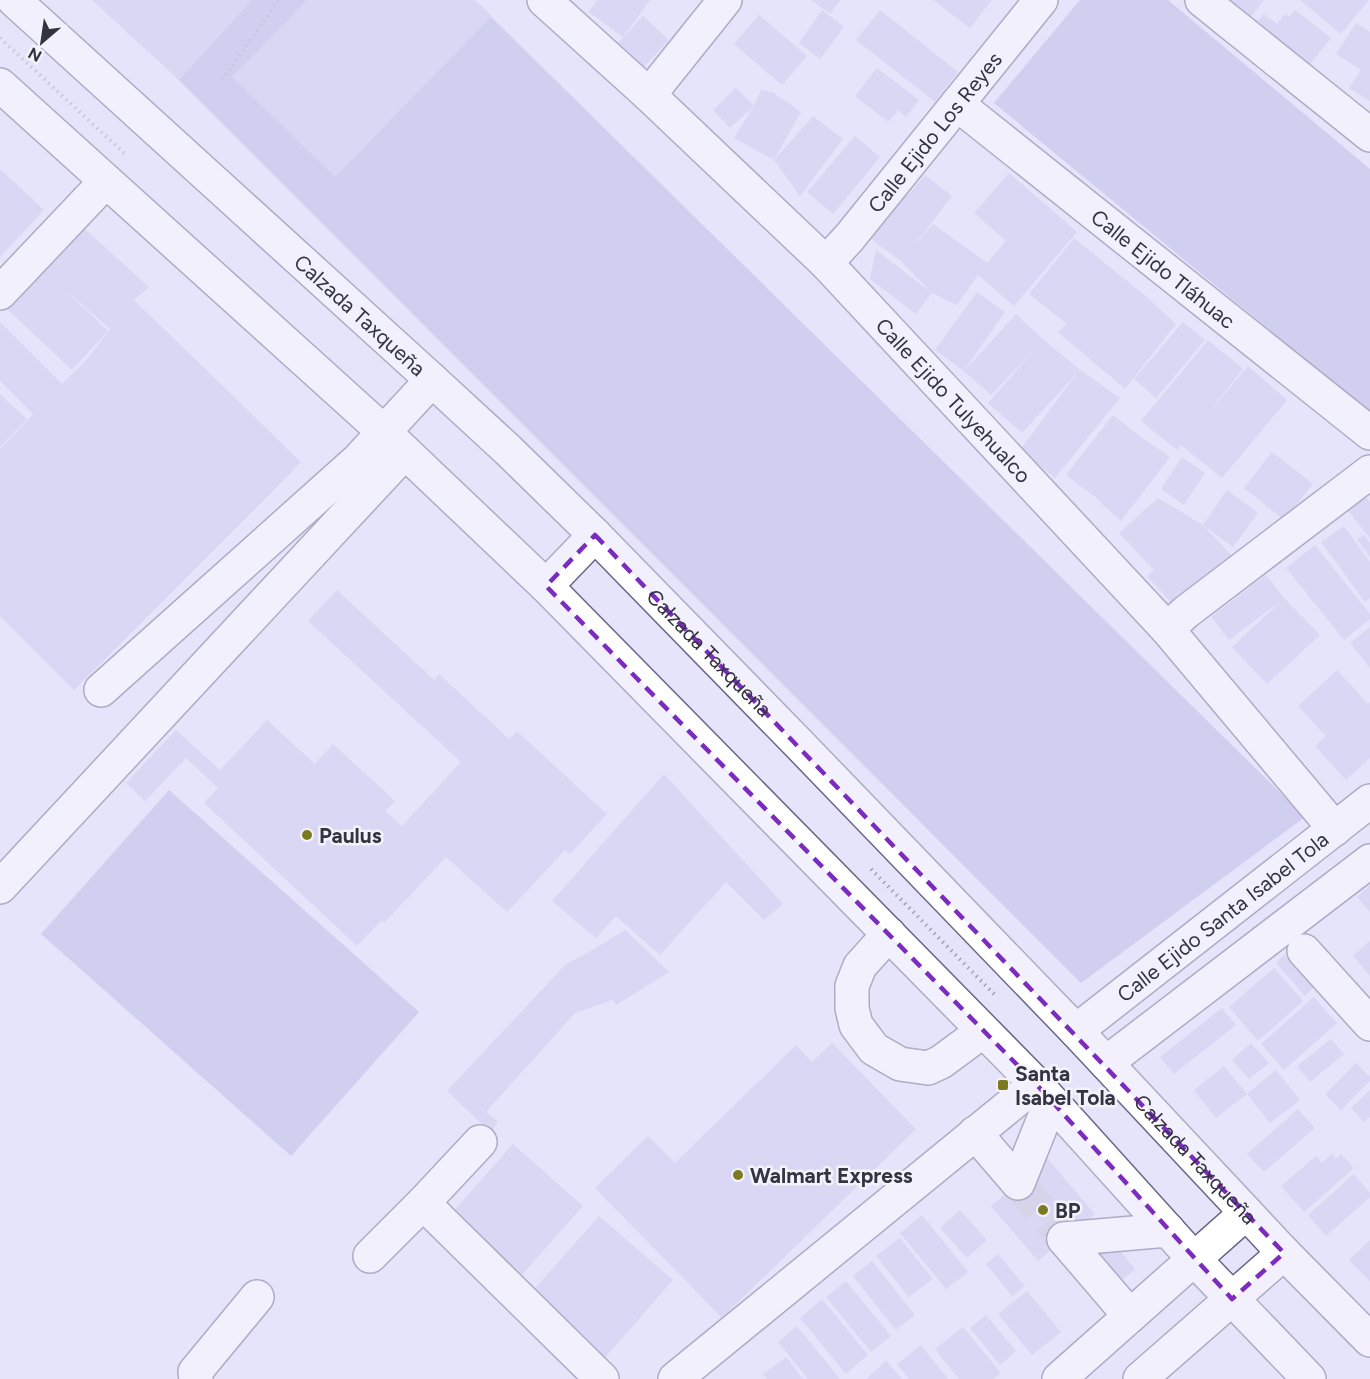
<svg xmlns="http://www.w3.org/2000/svg" width="1370" height="1379" viewBox="0 0 1370 1379" font-family="Figtree,sans-serif">
<rect width="100%" height="100%" fill="#e6e4fa"/>
<path fill="#b8b5e3" d="M101,0H474L1305,817L1081,983L100,1Z
M1080,0H1168L1370,169V413L994,103Z
M169,790L419,1012L291,1156L41,934Z"/>
<path fill="#cac8eb" d="M92,0H252L179,80Z
M307,0H475L492,16L335,177L232,77Z
M597,0H650L623,37L589,12Z
M811,0H840L830,14Z
M933,0H992L970,28Z
M1229,0H1264L1250,18Z
M1300,0H1369L1341,34Z
M822,10L844,27L820,59L799,43Z
M880,10L958,72L935,102L856,40Z
M1295,10L1331,38L1307,68L1249,23L1253,17L1258,21L1264,14L1277,24L1285,14L1289,17Z
M759,15L807,56L782,85L734,44Z
M643,16L669,40L644,67L618,43Z
M1356,23L1370,32V101L1349,88L1361,70L1336,54Z
M877,68L919,100L906,117L898,110L888,122L855,96Z
M736,88L754,106L761,90L774,93L801,112L774,160L734,138L754,106L730,128L713,110Z
M813,116L843,139L800,196L774,160Z
M855,136L880,157L833,214L807,192Z
M0,169L44,210L0,257Z
M1009,173L1077,232L1014,306L978,275L957,305L932,293L916,314L870,279L876,250L932,293L902,262L867,236L902,190L909,194L925,175L952,196L913,247L933,224L987,263L1006,241L974,213Z
M79,224L149,287L134,300L301,462L273,491L74,690L0,616V449L33,414L0,381V322L62,384L88,358L110,329L63,288L108,331L72,370L7,309L42,270Z
M1074,238L1149,299L1176,324L1125,389L1058,332L1067,324L1029,294Z
M977,292L1005,312L964,371L935,350Z
M1016,314L1043,339L1080,370L1120,398L1055,478L1020,450L1078,372L1022,433L988,403L1034,350L991,395L964,371Z
M1183,322L1205,340L1156,398L1134,379Z
M1208,340L1243,369L1202,421L1248,366L1287,400L1222,478L1181,445L1177,450L1141,421Z
M0,394L27,419L0,447Z
M1113,415L1141,437L1170,457L1121,521L1095,497L1066,475Z
M1272,452L1313,484L1284,520L1244,488Z
M1182,457L1205,473L1184,505L1161,489Z
M1227,490L1258,513L1233,547L1203,525L1232,556L1175,607L1147,576L1154,570L1119,533L1158,498L1203,525Z
M1362,493L1370,502V538L1345,507Z
M1344,526L1370,562V598L1365,602L1321,542Z
M1364,535L1370,543V557L1357,539Z
M1315,545L1370,614V619L1344,640L1286,568Z
M1266,575L1284,598L1320,635L1267,684L1232,647L1282,600L1229,640L1211,617Z
M337,590L434,680L439,674L509,739L517,731L607,814L570,854L565,850L507,912L446,857L385,922L381,921L357,946L204,803L218,788L186,758L145,801L126,783L176,730L220,770L267,720L315,764L333,744L395,801L385,811L402,826L461,762L308,621Z
M1370,627V668L1350,643Z
M1337,670L1368,704L1370,702V758L1346,780L1315,746L1326,736L1298,706Z
M664,774L783,904L764,920L726,882L660,955L616,916L596,938L552,901Z
M1370,885V912L1357,897Z
M625,930L669,972L616,1005L613,1000L575,1013L486,1112L498,1122L490,1132L447,1091L566,964L589,952Z
M1370,941V976L1353,956Z
M1284,955L1313,988L1305,996L1276,963Z
M1274,968L1303,1001L1258,1041L1229,1007Z
M1314,997L1337,1023L1284,1070L1261,1044Z
M1222,1008L1236,1025L1174,1074L1160,1057Z
M1331,1039L1344,1054L1310,1082L1297,1066Z
M832,1043L916,1129L722,1318L595,1188L648,1136L675,1163L796,1045L812,1062Z
M1251,1043L1269,1063L1249,1079L1232,1060Z
M1356,1063L1370,1077V1081L1341,1110L1325,1094Z
M1224,1066L1247,1094L1216,1118L1194,1090Z
M1276,1070L1300,1100L1270,1123L1247,1094Z
M1370,1090V1117L1364,1122L1351,1108Z
M1298,1109L1315,1128L1264,1172L1247,1154Z
M513,1144L583,1206L519,1278L449,1216Z
M1332,1154L1336,1159L1341,1154L1354,1168L1304,1212L1281,1186L1316,1156L1322,1163Z
M1047,1158L1095,1214L1038,1261L991,1206Z
M1354,1174L1370,1193V1197L1326,1236L1308,1215Z
M960,1210L987,1240L967,1258L940,1228Z
M922,1215L968,1272L946,1289L900,1233Z
M599,1216L673,1280L603,1360L529,1295Z
M900,1238L933,1279L909,1297L876,1256Z
M1370,1240V1281L1349,1260Z
M1112,1241L1135,1269L1114,1287L1090,1260Z
M998,1254L1025,1286L1012,1296L986,1264Z
M872,1261L915,1315L896,1330L853,1276Z
M846,1281L891,1336L871,1352L826,1297Z
M1027,1291L1061,1332L1032,1355L998,1314Z
M822,1299L868,1355L846,1374L800,1318Z
M986,1315L1016,1351L1000,1365L970,1328Z
M797,1326L840,1379H808L778,1342Z
M963,1327L1001,1373L993,1379H959L935,1349Z
M921,1345L948,1379H909L897,1364Z
M786,1357L803,1379H767L763,1374Z
M886,1361L902,1379H866Z"/>
<g fill="none" stroke-linecap="round" stroke-linejoin="round">
<path stroke="#c2c1d5" stroke-width="33" stroke-dasharray="33 16" stroke-linecap="butt" d="M1018,1183L1064,1239"/>
<defs>
<g id="minor">
<path id="s1" d="M544,0L649,95L826,263L1167,629L1335,829"/>
<path d="M1202,0L1370,135"/>
<path d="M649,95L725,0"/>
<path id="s2" d="M957,104L1370,433"/>
<path id="s3" d="M826,263L849,238L1041,0"/>
<path d="M0,293L106,181"/>
<path d="M1167,629L1186,612L1370,472"/>
<path d="M101,690L358,460L432,380"/>
<path d="M0,887L405,452"/>
<path d="M889,934L860,966L852,986V1008L856,1025L874,1049L900,1064L928,1068L941,1062L983,1031"/>
<path d="M1304,951L1370,1024"/>
<path id="s4" d="M1076,1031L1370,801"/>
<path d="M1106,1063L1370,861"/>
<path d="M975,1133L1018,1183L1051,1101"/>
<path d="M423,1203L602,1379"/>
<path d="M1064,1239L1168,1230"/>
<path d="M1064,1239L1130,1316"/>
<path d="M370,1256L423,1203L480,1142"/>
<path d="M196,1379L195,1372L257,1297"/>
<path d="M675,1379L1036,1084"/>
<path d="M1059,1379L1246,1213"/>
<path d="M1140,1379L1284,1253"/>
</g>
<g id="major">
<path id="s5" d="M14,0L432,380L508,450L595,535L800,745L1076,1031L1284,1253L1370,1340"/>
<path d="M0,85L384,432L546,586L1036,1084L1194,1259L1309,1379"/>
<path d="M546,586L595,535"/>
</g>
</defs>
<use href="#minor" stroke="#696786" stroke-width="36"/>
<use href="#major" stroke="#696786" stroke-width="36"/>
<path stroke="#a3a1b4" stroke-width="4" stroke-dasharray="1.5 4.5" stroke-linecap="butt" d="M0,38L125,154
M222,80L279,0
M871,869L996,996"/>
<use href="#minor" stroke="#fff" stroke-width="33"/>
<use href="#major" stroke="#fff" stroke-width="33"/>
</g>
<path d="M0 0H1370V1379H0ZM595,535L1284,1253L1232,1299L1036,1084L546,586Z" fill="#e6e4fa" fill-opacity=".55" fill-rule="evenodd"/>
<path fill="none" stroke="#7b2cbf" stroke-width="4.5" stroke-dasharray="12 8" stroke-linejoin="round" d="M595,535L1284,1253L1232,1299L1036,1084L546,586Z"/>
<g fill="#7c7a21" stroke="#f4f3fb" stroke-width="2">
<circle cx="307" cy="835" r="6"/>
<rect x="997" y="1079" width="12" height="12" rx="3"/>
<circle cx="738" cy="1175" r="6"/>
<circle cx="1043" cy="1210" r="6"/>
</g>
<g text-anchor="middle" dominant-baseline="central" stroke-width="5" stroke-linejoin="round" paint-order="stroke">
<g font-size="21" fill="#343341" stroke="#f4f3fb">
<text stroke="none"><textPath href="#s3" startOffset="170">Calle Ejido Los Reyes</textPath></text>
<text stroke="none"><textPath href="#s2" startOffset="264">Calle Ejido Tláhuac</textPath></text>
<text stroke="none"><textPath href="#s5" startOffset="468">Calzada Taxqueña</textPath></text>
<text stroke="none"><textPath href="#s1" startOffset="573">Calle Ejido Tulyehualco</textPath></text>
<text stroke="none"><textPath href="#s5" startOffset="954">Calzada Taxqueña</textPath></text>
<text stroke="none"><textPath href="#s4" startOffset="186">Calle Ejido Santa Isabel Tola</textPath></text>
<text stroke="none"><textPath href="#s5" startOffset="1656">Calzada Taxqueña</textPath></text>
</g>
<g font-size="21" font-weight="bold" fill="#343341" stroke="#f4f3fb" text-anchor="start">
<text x="319" y="835">Paulus</text>
<text x="1015" y="1073">Santa<tspan x="1015" dy="24">Isabel Tola</tspan></text>
<text x="750" y="1175">Walmart Express</text>
<text x="1055" y="1210">BP</text>
</g>
</g>
<g transform="translate(42 42) rotate(209)" stroke="#f4f3fb" stroke-width="4.5" paint-order="stroke">
<path d="M0-4.5L10 22L0 15L-10 22Z" fill="#343341"/>
<text y="-9" font-size="16" font-weight="bold" text-anchor="middle" fill="#343341">N</text>
</g>
</svg>
